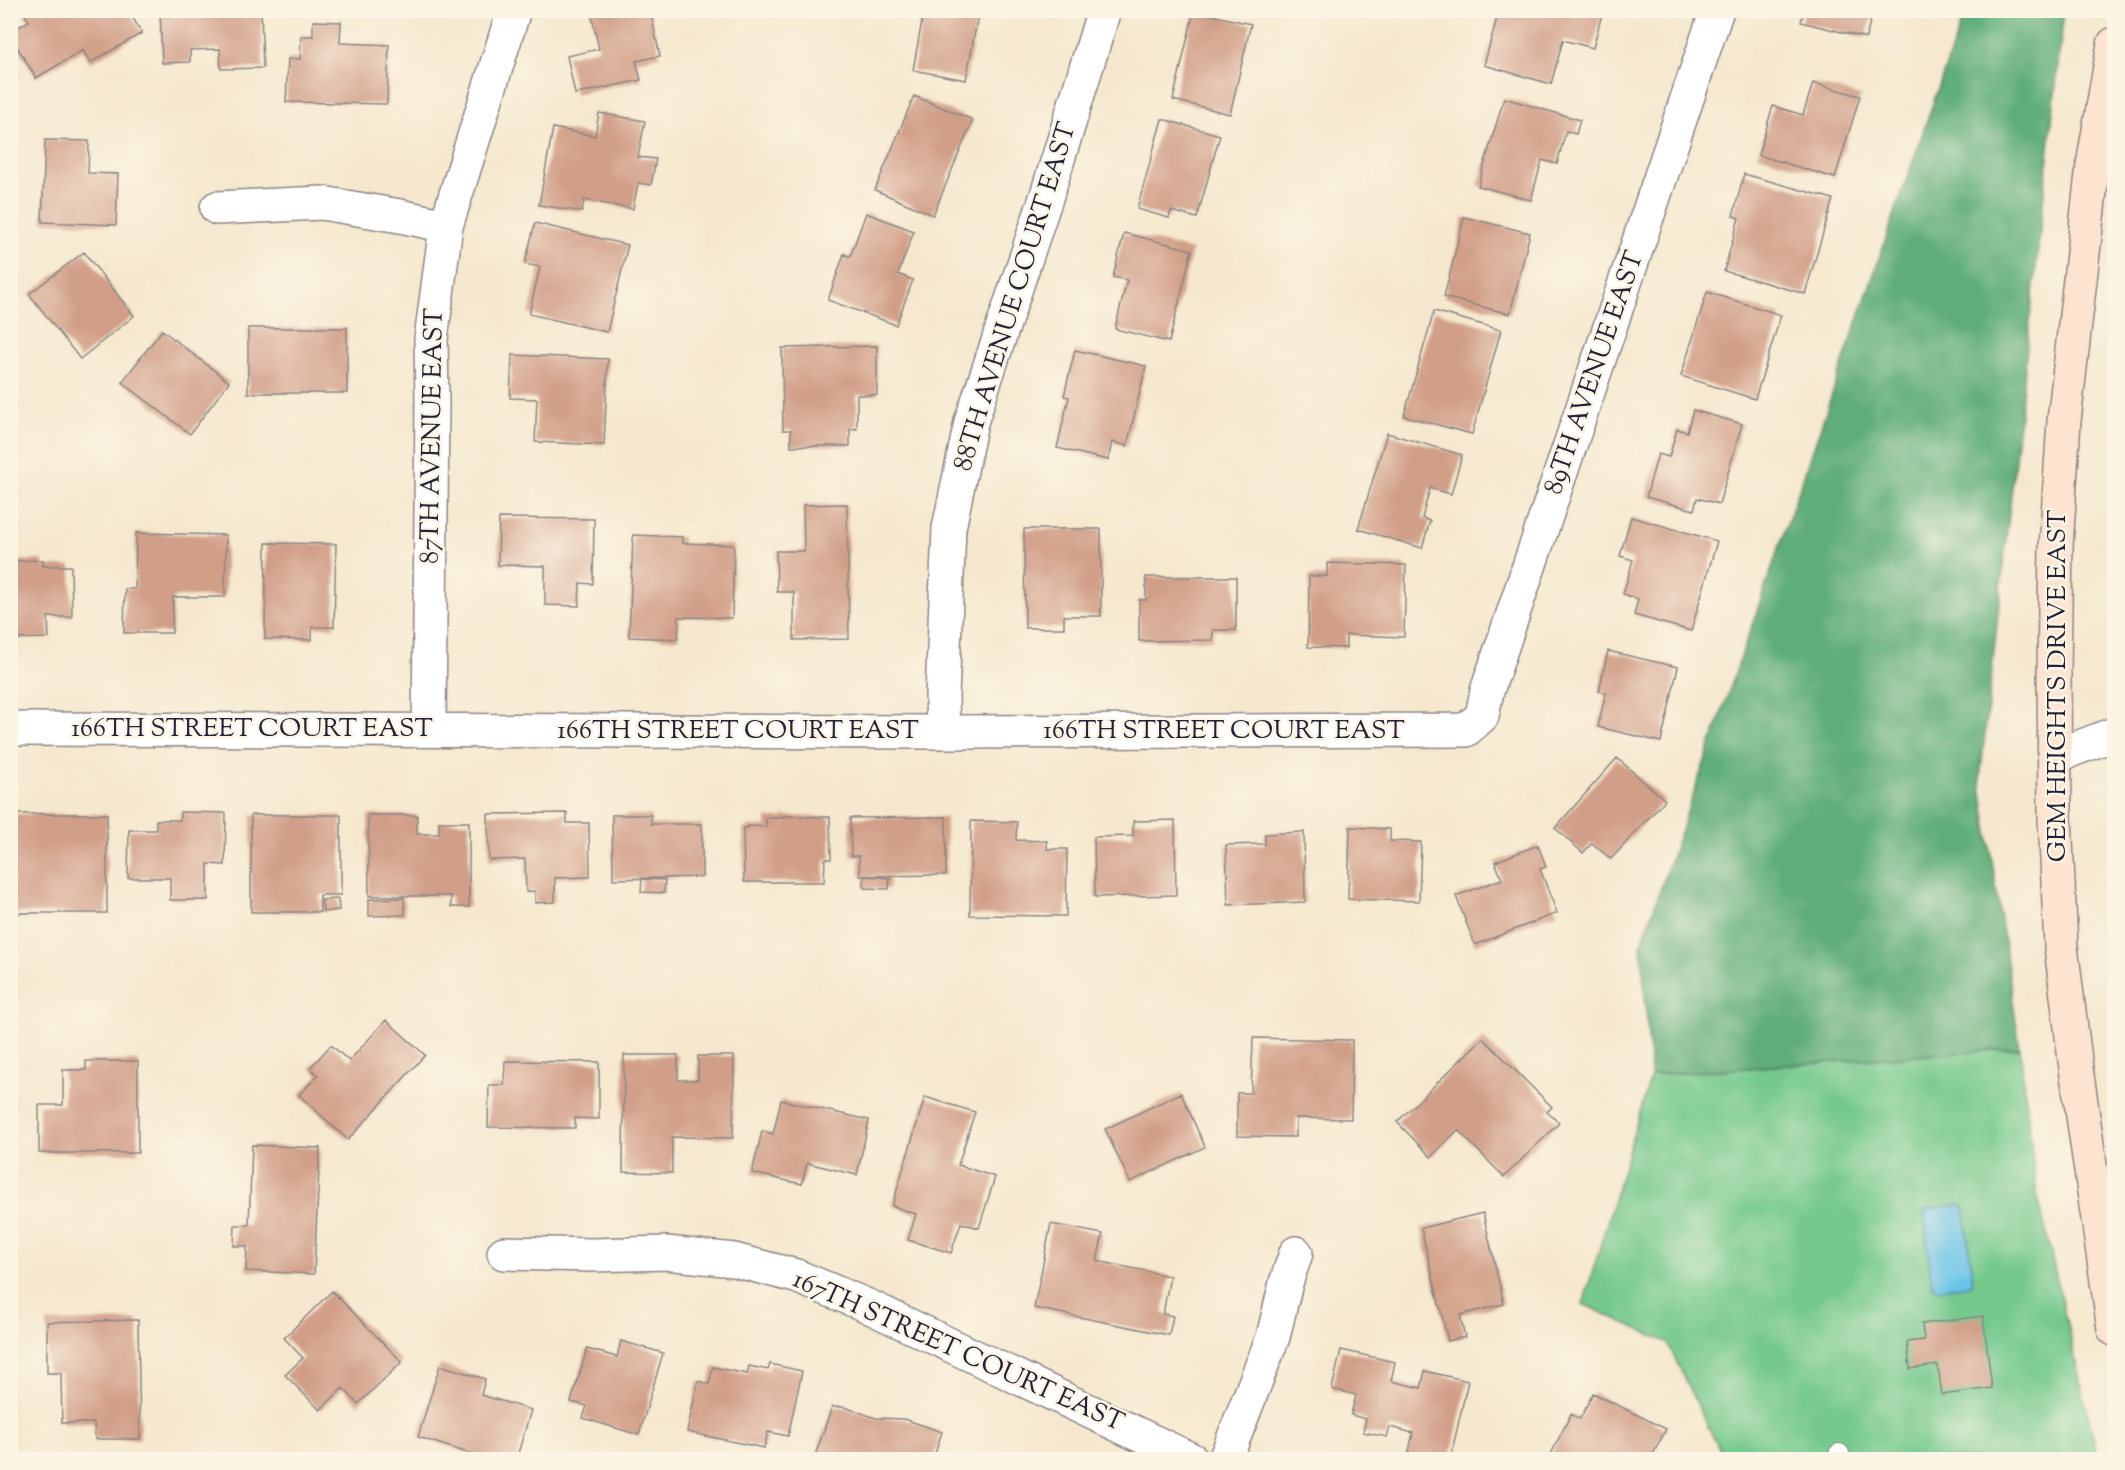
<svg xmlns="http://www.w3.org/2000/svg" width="2125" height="1470" viewBox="0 0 2125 1470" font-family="'Sorts Mill Goudy',serif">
<rect width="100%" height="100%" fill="#fcf5e5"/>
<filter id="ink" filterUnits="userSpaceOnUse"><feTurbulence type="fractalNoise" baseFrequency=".0167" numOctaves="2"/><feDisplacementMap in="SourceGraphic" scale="12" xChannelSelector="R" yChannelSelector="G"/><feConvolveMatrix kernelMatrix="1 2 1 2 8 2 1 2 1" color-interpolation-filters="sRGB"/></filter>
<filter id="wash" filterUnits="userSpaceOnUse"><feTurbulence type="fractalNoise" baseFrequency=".008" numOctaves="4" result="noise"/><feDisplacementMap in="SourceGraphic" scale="24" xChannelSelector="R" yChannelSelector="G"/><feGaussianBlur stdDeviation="1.35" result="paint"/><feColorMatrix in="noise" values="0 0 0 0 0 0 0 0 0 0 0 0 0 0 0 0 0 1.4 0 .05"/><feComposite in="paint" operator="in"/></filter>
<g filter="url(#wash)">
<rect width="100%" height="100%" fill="#f5e8ce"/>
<path fill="#74c98d" stroke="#4b7664" stroke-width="1.5" d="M2020,1048L2036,1189L2098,1459H1724L1667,1342L1583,1304L1651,1075Z"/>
<path fill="#5fad78" stroke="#40685a" stroke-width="1.5" d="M1965,11H2064L1980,779L2020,1048L1651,1075L1641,945Z"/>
<path fill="#6ac4e8" stroke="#467392" stroke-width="1.5" d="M1960,1205L1964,1208L1973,1281L1969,1285L1937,1289L1932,1286L1924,1214L1926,1209Z"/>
<g id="blocks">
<path fill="#d19f88" d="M22,10H128L142,33L90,63L83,50L36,78L10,35V32L29,21Z
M160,10H261L263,68L221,69L220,49L190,50V62L162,63Z
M596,10H650L660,56L636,61L641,80L575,94L567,56L599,49L591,12Z
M924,10H979L966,80L913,70Z
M1489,10H1603L1593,48L1563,40L1551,84L1484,65L1497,18L1487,15Z
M1804,10H1873L1866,38L1801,22Z
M1194,11L1251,24L1230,114L1173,100Z
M313,21L341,22L340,43L389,45L387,104L286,102L288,59H300L301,36H313Z
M1813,83L1860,96L1835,178L1758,155L1773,106L1803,115Z
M914,96L973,120L933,215L875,190Z
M1504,98L1580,120L1576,134L1566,131L1557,164L1542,160L1531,200L1478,186Z
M599,113L645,121L638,157L656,159L651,185L638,183L633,209L584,200L582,212L539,205L553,128L595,136Z
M1162,119L1220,135L1197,218L1171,211L1169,218L1137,209Z
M45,140L89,141L88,173L118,174L116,225L42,222Z
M1744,174L1833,199L1805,294L1724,271L1739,218L1733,216Z
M866,213L914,231L898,274L913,280L896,325L828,300L844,254L850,257Z
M1464,217L1530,233L1510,314L1444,297Z
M535,223L628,245L607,332L529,314L540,267L525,264Z
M1124,233L1192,250L1169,342L1115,329L1127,280L1113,277Z
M84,252L134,316L80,359L29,294Z
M1707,292L1781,315L1755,399L1681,376Z
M1434,311L1501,330L1472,434L1404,416Z
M248,328H347V393H248Z
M162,330L229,382L190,434L122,382Z
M877,346V395H857V429H850V446H791V430H783L782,348Z
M1075,350L1146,366L1127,446L1112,442L1108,460L1057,448L1069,397L1064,396Z
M512,355L608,359L604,445L535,442L537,399L510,398Z
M1693,410L1742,424L1719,504L1697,498L1694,510L1646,497L1658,454L1669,457L1677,429L1687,432Z
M1387,433L1462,455L1451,494L1430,488L1422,518L1430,521L1422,548L1358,529Z
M847,504L849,639L794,640V592H777L776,551H804L803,505Z
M1631,517L1717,541L1691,631L1634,615L1638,599L1623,594L1633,560L1620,556Z
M499,518L594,519L593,584L580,583L579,606L545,605V566L498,565Z
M1024,529H1101V616H1064V628H1025Z
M136,533L226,535L225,597H173L172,633H124L125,589H135Z
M633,535L682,537V543L734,545L732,618L679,617L678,639L629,637Z
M266,543L336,544L334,627H312V640L265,639Z
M43,560V566H71L72,617H48L49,638L10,639V561Z
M1327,563L1406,565L1404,637L1346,635V648L1308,647L1309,576H1327Z
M1146,577H1236V630H1213V640L1139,641V600H1146Z
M1608,651L1678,667L1661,742L1598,727L1606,692L1599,691Z
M1617,758L1665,800L1611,859L1592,843L1583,853L1555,828Z
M180,812L226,813L225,865L208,864V900H170V878H128L129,830H156V820H180Z
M567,813V823H589L590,877L555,878V902L535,903V891L526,892L525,859L489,860L488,814Z
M12,814H107V913H12Z
M251,815H341V895H320V912H251Z
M368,815H417V834H439V822H469V907H451V896H369Z
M612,815H651V824H702V877L613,879Z
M782,816L830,817L831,859H825L824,882H744L743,828H748V826L766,827V818H782Z
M946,817V875L860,876L859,856H851L850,818Z
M1175,820L1176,895L1095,897L1094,837L1133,836V821Z
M971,821L1017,822L1016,840L1047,841V849H1067L1066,916L970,915Z
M1350,827L1390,829V841L1421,842L1419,901L1348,899Z
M1304,832L1305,902L1228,905L1226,845L1265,844V834Z
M1538,845L1546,867L1540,869L1557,913L1475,945L1456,896L1502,879L1495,862Z
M864,876L890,878L889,889L864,888Z
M642,879L665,880L664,893L641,892Z
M404,898L405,915L369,916V899Z
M338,899L339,910L323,912L322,900Z
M386,1020L425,1055L348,1140L299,1095L318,1075L310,1068L331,1045L349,1061Z
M1253,1038L1352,1040L1351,1119L1296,1118V1137L1237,1136V1093H1251Z
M1483,1038L1552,1107L1547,1112L1559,1123L1504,1177L1458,1130L1431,1157L1397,1122Z
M624,1055H678V1080H698V1056H734L733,1138L672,1137V1173L623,1172Z
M86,1061H138V1153H39V1105H63V1070H86Z
M505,1061L599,1062V1119L575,1118V1128L488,1127L489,1085H504Z
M1181,1093L1205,1147L1130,1182L1105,1129Z
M925,1097L975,1112L958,1165L995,1177L979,1228L961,1223L951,1253L908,1240L916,1214L892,1206Z
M781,1100L869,1120L857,1175L807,1163L802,1184L752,1173L762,1131L773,1134Z
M252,1145L320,1148L314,1274L246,1271L247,1246H234L235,1225H249Z
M1483,1213L1504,1304L1460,1315L1465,1337L1448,1341L1421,1228Z
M1051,1224L1103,1234L1097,1261L1170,1276L1163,1314L1173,1316L1169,1335L1034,1308Z
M332,1291L402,1362L358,1404L343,1388L320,1410L285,1375L303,1358L284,1338Z
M1983,1316L1992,1388L1942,1395L1938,1365L1910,1369L1907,1342L1924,1340L1922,1324Z
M138,1320L140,1439H95L94,1423H62L61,1373H47V1322Z
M621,1341L663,1353L639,1435L583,1418L587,1406L571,1402L587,1349L617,1357Z
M1341,1350L1395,1362L1391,1381L1421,1388L1425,1371L1468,1381L1450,1460H1407L1413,1433L1390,1427L1387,1437L1363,1432L1366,1419L1351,1415L1356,1395L1332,1389Z
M770,1364L802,1371L788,1436L768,1432L764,1448L687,1432L698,1381L709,1384L713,1367L747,1374L749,1366L768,1370Z
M440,1365L485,1379L481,1395L531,1410L516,1460H490L418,1437Z
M1593,1393L1666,1429L1650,1460H1605L1596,1455L1594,1460H1548L1571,1414L1580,1419Z
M832,1407H844L876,1418L904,1419L942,1432L933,1460H815L816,1453Z"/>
</g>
</g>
<g filter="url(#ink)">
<use href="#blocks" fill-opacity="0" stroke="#8c8584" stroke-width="1.5"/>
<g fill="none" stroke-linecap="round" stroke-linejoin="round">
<defs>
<path id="lane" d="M1839,1454L1840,1460"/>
<path id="street" d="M217,208L322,203L400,216L446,226
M10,729L943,732L1466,730L1482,716L1487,691L1717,10
M429,729L432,401L431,339L446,226L514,10
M943,732L942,696L949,528L971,422L1046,198L1104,10
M2056,756L2114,734
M504,1253L592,1255L666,1253L734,1260L796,1276L868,1306L1192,1460
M1225,1460L1273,1337L1286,1283L1296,1253"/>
<path id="secondary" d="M2114,44L2093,165L2064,421L2056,547L2054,671L2055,818L2061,947L2076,1068L2114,1329"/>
</defs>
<use href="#lane" stroke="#8c8584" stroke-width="22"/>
<use href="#street" stroke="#8c8584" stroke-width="36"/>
<use href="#secondary" stroke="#8c8584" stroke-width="36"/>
<use href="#lane" stroke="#fff" stroke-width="20"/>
<use href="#street" stroke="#fff" stroke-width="33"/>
<use href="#secondary" stroke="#fde4d1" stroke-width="33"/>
</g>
</g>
<g text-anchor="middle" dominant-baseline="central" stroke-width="5" stroke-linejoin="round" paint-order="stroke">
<g font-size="26" fill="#22223b" stroke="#fcf5e5">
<text transform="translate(1016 297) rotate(-73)">88TH AVENUE COURT EAST</text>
<text transform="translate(1595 373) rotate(-71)">89TH AVENUE EAST</text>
<text transform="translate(433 436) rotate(-89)">87TH AVENUE EAST</text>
<text transform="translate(2058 686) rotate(-90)">GEM HEIGHTS DRIVE EAST</text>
<text x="252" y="729">166TH STREET COURT EAST</text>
<text x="738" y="731">166TH STREET COURT EAST</text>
<text x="1224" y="731">166TH STREET COURT EAST</text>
<text transform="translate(958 1352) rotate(24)">167TH STREET COURT EAST</text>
</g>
</g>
<rect width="2125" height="1470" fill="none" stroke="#fcf5e5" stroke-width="36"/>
</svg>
